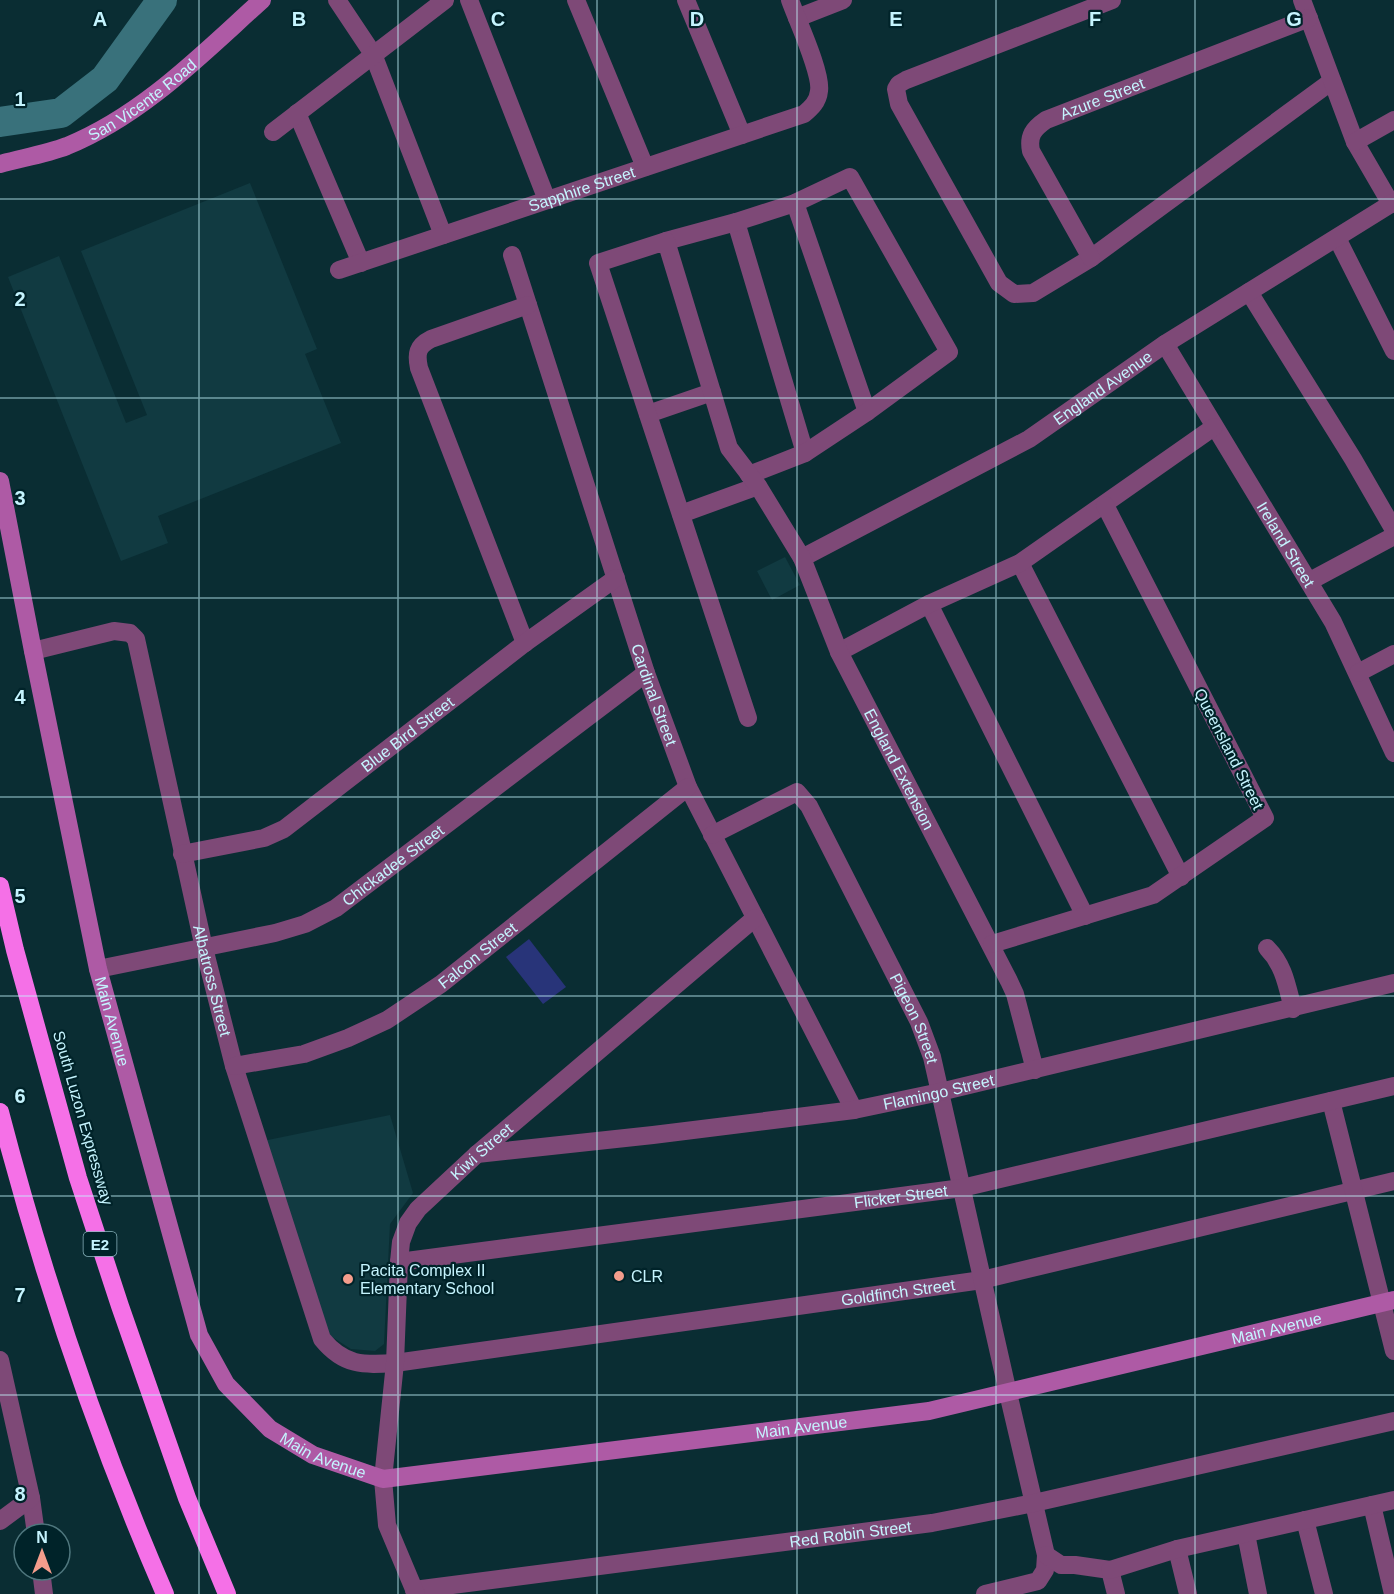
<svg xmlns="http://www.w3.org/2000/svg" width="1394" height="1594" viewBox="0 0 1394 1594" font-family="Arial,sans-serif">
<rect width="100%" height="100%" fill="#0a2d33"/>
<path fill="#113a41" d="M250,183L317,349L305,354L341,443L158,516L168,543L121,561L8,277L59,256L126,423L147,415L81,251Z
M785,557L800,585L772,600L757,571Z
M390,1115L413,1193L390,1224L384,1344L375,1351L351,1349L329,1335L263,1141Z"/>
<path fill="#283479" d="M529,939L566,987L543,1004L506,957Z"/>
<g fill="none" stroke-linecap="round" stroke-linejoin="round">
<path stroke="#39717b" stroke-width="30" d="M0,122L61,113L105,79L162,0"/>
<g stroke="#7e4977" stroke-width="18">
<path d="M337,0L373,54L443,235"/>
<path d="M469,0L547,200"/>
<path d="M576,0L645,167"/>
<path d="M686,0L742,135"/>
<path d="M1112,0L906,80L899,84L896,89L899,104L999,283L1014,294L1033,293L1091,258L1332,81"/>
<path d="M1302,0L1355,142L1391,204"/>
<path d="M797,18L843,0"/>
<path d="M297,113L361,263"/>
<path d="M273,132L445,0"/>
<path d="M1355,142L1394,120"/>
<path d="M795,203L867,412"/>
<path d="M736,222L805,453"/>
<path d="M1337,238L1394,351"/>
<path d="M666,241L736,222L795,203L850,177L949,352L867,412L805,453L749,475"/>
<path id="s1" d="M512,255L646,673L688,787L854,1110"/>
<path id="s2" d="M1091,258L1031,151C1028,136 1033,129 1046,120L1309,18"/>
<path id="s3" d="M339,270L804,114C811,108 818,102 819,91C822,73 797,20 790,0"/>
<path d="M1249,292L1353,459L1394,530"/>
<path id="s4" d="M1165,344L1333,622L1394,753"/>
<path d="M648,414L712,392"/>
<path d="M681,514L758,486"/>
<path id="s5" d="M802,558L1029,439L1165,344L1394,202"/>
<path d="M1020,563L1181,877"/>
<path d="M1310,581L1394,536"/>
<path d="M929,604L1085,916"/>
<path d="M525,643L419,368C416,354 417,346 431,339L528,305"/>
<path id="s6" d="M33,651L114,631L130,633L136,639L204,948L234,1066L322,1339C344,1366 363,1365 395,1363L982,1280L1394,1181"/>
<path d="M839,652L929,604L1020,563L1214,427"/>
<path d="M1358,673L1394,654"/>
<path id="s7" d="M748,718L598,263L666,241L729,448L758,486L802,558L839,652L1009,981L1015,994L1035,1070"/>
<path id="s8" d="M712,835L797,792L809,806L919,1022L932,1057L1008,1393L1046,1555L1045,1570L1038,1581L985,1594"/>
<path id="s9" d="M182,854L264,838L284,829L525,643L616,578"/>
<path d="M992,944L1153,895L1265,818L1105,505"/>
<path d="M1267,948C1284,965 1287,986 1293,1009"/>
<path id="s10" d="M98,969L275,933L305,924L336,908L646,673"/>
<path id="s11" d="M234,1066L304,1054L348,1038L387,1020L441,984L688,787"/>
<path d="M1331,1101L1394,1351"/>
<path id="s12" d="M477,1154L653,1135L854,1110L940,1092L1394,983"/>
<path id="s13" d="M399,1262L962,1188L1394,1086"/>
<path d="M0,1360L31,1498L36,1534"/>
<path d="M1372,1505L1393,1594"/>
<path d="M1305,1520L1324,1594"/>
<path d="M0,1521L31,1498"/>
<path d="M1246,1534L1258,1594"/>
<path d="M1177,1549L1188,1594"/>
<path d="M1046,1555L1061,1565H1075L1110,1570L1116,1594"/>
<path d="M41,1570L44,1594"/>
<path d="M1110,1570L1177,1549L1394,1500"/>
<path id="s14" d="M414,1590L932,1523L1034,1503L1394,1421"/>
<path id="s15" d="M416,1594L387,1525L383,1479L395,1363L399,1262L401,1242L408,1223L418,1209L477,1154L755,918"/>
</g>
<g stroke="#ae5aa5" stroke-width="18">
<path id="s16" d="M0,164C22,158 46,154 67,146C143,115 202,54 262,0"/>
<path id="s17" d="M0,481L33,651L98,969L199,1335L226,1384L270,1429L313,1455L383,1479L929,1411L1394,1300"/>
</g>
<path stroke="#f570e7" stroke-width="18" d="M0,886L15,950L78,1178L120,1306L187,1498L227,1594
M0,1112C43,1277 97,1438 165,1594"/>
</g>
<path fill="none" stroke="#c5f4fe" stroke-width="1.5" stroke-opacity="0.55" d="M199,0V1594M398,0V1594M597,0V1594M797,0V1594M996,0V1594M1195,0V1594M0,199H1394M0,398H1394M0,598H1394M0,797H1394M0,996H1394M0,1196H1394M0,1395H1394"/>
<g fill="#f49d8c" stroke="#002329" stroke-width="2">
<circle cx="619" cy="1276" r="6"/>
<circle cx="348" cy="1279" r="6"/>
</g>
<g text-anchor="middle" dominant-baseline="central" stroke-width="4.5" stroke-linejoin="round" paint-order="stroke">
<rect fill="#002329" stroke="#8ab5be" stroke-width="1.5" x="83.5" y="1232" width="33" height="24" rx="4.5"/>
<g font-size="15" font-weight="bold" fill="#c5f4fe">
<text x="100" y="1244">E2</text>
</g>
<g font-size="16" fill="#c5f4fe" stroke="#002329">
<text stroke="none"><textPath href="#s16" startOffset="158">San Vicente Road</textPath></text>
<text stroke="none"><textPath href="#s2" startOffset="220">Azure Street</textPath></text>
<text stroke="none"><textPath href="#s3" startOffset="256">Sapphire Street</textPath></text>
<text stroke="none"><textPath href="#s5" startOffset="346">England Avenue</textPath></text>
<text stroke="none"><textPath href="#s4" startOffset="234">Ireland Street</textPath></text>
<text stroke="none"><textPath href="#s1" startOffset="462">Cardinal Street</textPath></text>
<text stroke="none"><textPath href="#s9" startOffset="261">Blue Bird Street</textPath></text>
<text transform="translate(1229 749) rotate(63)">Queensland Street</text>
<text stroke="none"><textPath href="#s7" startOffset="1132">England Extension</textPath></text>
<text stroke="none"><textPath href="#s10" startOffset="318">Chickadee Street</textPath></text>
<text stroke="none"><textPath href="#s11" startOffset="272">Falcon Street</textPath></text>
<text stroke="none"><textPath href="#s6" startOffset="458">Albatross Street</textPath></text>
<text stroke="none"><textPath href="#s8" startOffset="351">Pigeon Street</textPath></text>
<text stroke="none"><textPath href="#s17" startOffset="552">Main Avenue</textPath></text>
<text stroke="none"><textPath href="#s12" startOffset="466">Flamingo Street</textPath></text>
<text transform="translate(83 1118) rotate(74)">South Luzon Expressway</text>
<text stroke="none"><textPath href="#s15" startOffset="482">Kiwi Street</textPath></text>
<text stroke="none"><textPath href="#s13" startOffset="506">Flicker Street</textPath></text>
<text stroke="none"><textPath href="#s6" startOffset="1422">Goldfinch Street</textPath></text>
<text stroke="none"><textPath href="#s17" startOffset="2028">Main Avenue</textPath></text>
<text stroke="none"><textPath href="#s17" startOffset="1542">Main Avenue</textPath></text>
<text stroke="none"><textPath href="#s17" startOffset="1056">Main Avenue</textPath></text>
<text stroke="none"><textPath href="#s14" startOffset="440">Red Robin Street</textPath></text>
</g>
<g font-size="16" fill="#c5f4fe" stroke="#002329" text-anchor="start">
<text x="360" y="1270">Pacita Complex II<tspan x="360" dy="18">Elementary School</tspan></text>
<text x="631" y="1276">CLR</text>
</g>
</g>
<g font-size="20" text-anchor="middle" font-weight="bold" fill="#c5f4fe" stroke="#002329" stroke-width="4.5" stroke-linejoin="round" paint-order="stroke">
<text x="100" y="26">A</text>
<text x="299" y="26">B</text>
<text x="498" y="26">C</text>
<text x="697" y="26">D</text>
<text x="896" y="26">E</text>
<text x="1095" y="26">F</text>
<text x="1294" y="26">G</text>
<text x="20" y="106">1</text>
<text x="20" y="306">2</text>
<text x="20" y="505">3</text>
<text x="20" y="704">4</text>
<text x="20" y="903">5</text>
<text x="20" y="1103">6</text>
<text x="20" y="1302">7</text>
<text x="20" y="1501">8</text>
</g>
<g transform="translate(42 1552)"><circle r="28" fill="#002329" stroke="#4f777e" stroke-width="1.5"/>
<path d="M0-4.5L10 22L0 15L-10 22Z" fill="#f49d8c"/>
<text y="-9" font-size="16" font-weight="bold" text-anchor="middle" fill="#c5f4fe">N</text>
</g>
</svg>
